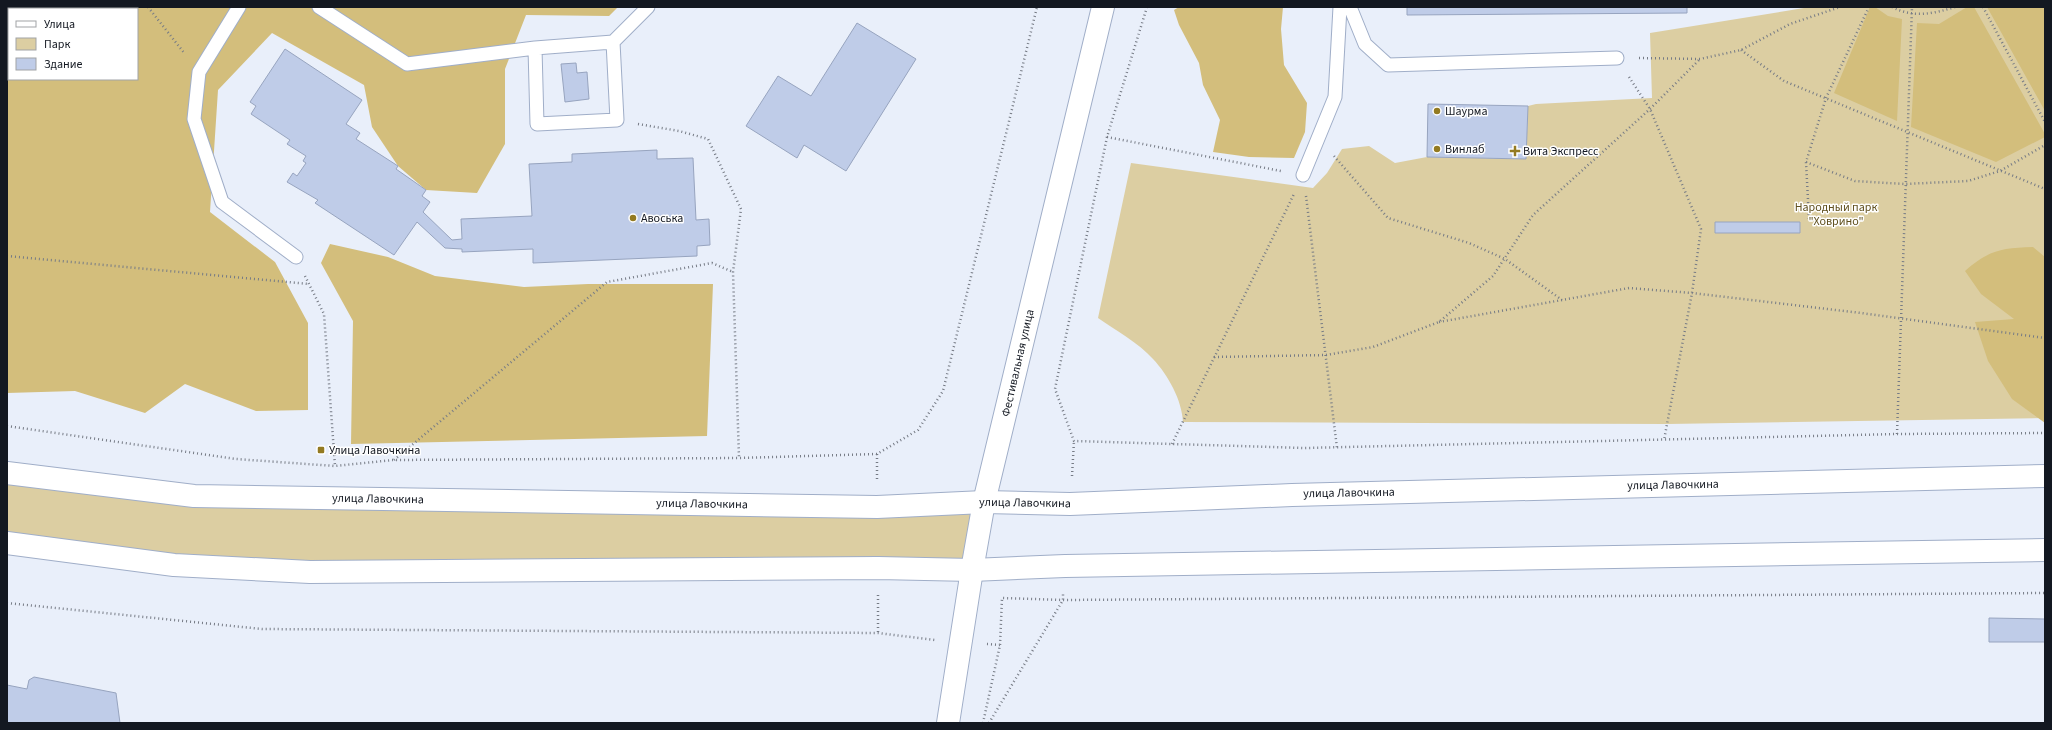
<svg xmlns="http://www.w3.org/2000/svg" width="2052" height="730" viewBox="0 0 2052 730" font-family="'Source Sans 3',sans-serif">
<rect width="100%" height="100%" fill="#e9effa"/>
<path fill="#dccea2" d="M1810,7H2045V418L1667,424L1183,422C1182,400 1168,375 1153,359C1139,343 1115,330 1098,318L1131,163L1313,188L1327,173L1342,149L1369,146L1395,163L1427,157L1526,159L1528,106L1536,104L1652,98L1650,33Z
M7,473L194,496L984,502L972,570L310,572L7,543Z"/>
<path fill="#d3be7c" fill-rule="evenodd" d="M7,7H618L609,16L526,15L505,69V144L477,193L426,190L398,166L372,127L364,85L272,33L218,90L210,212L275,262L308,323V410L256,411L185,384L145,413L75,391L7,393ZM9,9H137V79H9Z
M1179,7H1283L1281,29L1284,65L1307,103L1305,132L1294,158L1249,157L1213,152L1220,120L1203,85L1199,63L1179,25L1174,10Z
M1870,7H1875L1888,16L1902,19L1897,121L1834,93Z
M1967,7H1974L2045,134V137L1996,162L1911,127L1917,23L1939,24Z
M1987,7H2045V111Z
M330,244L388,257L435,276L524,287L588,284H713L707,436L351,444L353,321L321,263Z
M2033,247L2045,257V423L2012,399L1988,361L1975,322L2014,319L1981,294L1965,271C1989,250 2001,248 2033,247Z"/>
<path fill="#bfcce8" stroke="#97a4bf" d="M1407,7H1687V13L1407,15Z
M857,23L916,59L846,171L804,145L797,158L746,126L778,76L811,96Z
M285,49L362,100L346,124L360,133L356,139L398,166L396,169L426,190L422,196L430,202L423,212L452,240L462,239L461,219L532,216L529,164L572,162V154L657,150V159L693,158L696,220L709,219L710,245L697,246V256L533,263V249L462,252V249L445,248L417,222L394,255L315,203L318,200L287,182L293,173L297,176L306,163L303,161L306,156L287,144L290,140L251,114L256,106L250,102Z
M576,63L577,73L587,72L589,99L565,102L561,64Z
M1428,104L1528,106L1526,159L1427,157Z
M1715,222H1800V233H1715Z
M1989,618L2045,619V642H1989Z
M34,677L116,693L120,723H7V685L27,689L29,680Z"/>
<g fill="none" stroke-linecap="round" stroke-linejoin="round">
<defs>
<path id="service" d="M239,7L199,72L194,119L222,202L296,257
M319,7L407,64L535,48
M1350,7L1365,44L1388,65L1617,58
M613,42L617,120L537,124L535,48Z
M613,42L648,7
M1303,175L1335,97L1340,7"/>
<path id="tertiary" d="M948,723L972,570L984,502L1103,7"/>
<path id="secondary" d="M7,473L194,496L877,507L984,502L1070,504L1292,495L2045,476
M7,543L174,565L310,572L878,568L972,570L1065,566L2045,550"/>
</defs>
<use href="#service" stroke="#a0aec8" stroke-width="15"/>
<use href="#tertiary" stroke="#a0aec8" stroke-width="24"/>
<use href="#secondary" stroke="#a0aec8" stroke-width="24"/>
<path stroke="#767b85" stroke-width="2.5" stroke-dasharray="1 3" stroke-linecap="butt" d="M148,7L185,54
M1147,7L1107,137L1055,389L1074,441L1305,448L1897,434L2045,433
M1892,7C1913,18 1933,14 1955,7
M1983,7L2045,122
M1741,50L1784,81L2045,189
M1639,58L1700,59L1741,50L1790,24L1840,7
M1629,77L1650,109L1701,229L1692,293L1664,440
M638,124L679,131L708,139L741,209L733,272L739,458
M1107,137L1281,171
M1334,156L1388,218L1469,243L1505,259L1562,300
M1806,162L1855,181L1905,184L1968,181L2000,171L2045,145
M1306,196L1337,448
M1809,219L1806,162L1826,98L1869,7
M7,256L309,284
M305,276L324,314L335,466
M1439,322L1629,288L1692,293L1861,313L2045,338
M1214,357L1326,355L1373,347L1439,322L1493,276L1533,215L1650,109L1700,59
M7,426L236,459L335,466L393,460L739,458L877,454L918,430L943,391L1037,7
M1897,434L1912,7
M1172,444L1294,194
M877,454V480
M394,460L607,282L712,263L733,272
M1072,476L1074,441
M878,595V633
M7,603L262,629L878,633L935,640
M987,644L1000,645
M983,723L1000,645L1002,598L1063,600L2045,593
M989,723L1063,600V593"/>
<use href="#service" stroke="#fff" stroke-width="13"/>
<use href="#tertiary" stroke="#fff" stroke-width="22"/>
<use href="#secondary" stroke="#fff" stroke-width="22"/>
</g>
<g fill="#937a21" stroke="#fff" stroke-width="1.5">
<circle cx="1437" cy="111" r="4"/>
<circle cx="1437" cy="149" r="4"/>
<path d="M1513 145h4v4h4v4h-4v4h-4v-4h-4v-4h4z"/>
<circle cx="633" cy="218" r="4"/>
<rect x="317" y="446" width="8" height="8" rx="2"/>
</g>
<g text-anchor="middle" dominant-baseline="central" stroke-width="3" stroke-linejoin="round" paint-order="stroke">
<g font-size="12" fill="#131821" stroke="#fff" text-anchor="start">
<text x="1445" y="111">Шаурма</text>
<text x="1445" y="149">Винлаб</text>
<text x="1523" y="151">Вита Экспресс</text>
<text x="641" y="218">Авоська</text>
<text x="329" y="450">Улица Лавочкина</text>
</g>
<g font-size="12" fill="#60501e" stroke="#fff">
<text x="1836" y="207">Народный парк<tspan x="1836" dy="14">"Ховрино"</tspan></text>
</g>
<g font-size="12" fill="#131821" stroke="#fff">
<text transform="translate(1018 363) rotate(-77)">Фестивальная улица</text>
<text transform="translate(1673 485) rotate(-1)">улица Лавочкина</text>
<text transform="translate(1349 493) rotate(-1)">улица Лавочкина</text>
<text transform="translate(378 499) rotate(1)">улица Лавочкина</text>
<text transform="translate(1025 503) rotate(1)">улица Лавочкина</text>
<text transform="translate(702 504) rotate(1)">улица Лавочкина</text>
</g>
</g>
<rect width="2052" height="730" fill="none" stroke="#131821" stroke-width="16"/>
<rect x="8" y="8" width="130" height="72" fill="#ffffff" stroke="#a1a3a6"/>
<rect x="16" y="21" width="20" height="6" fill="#ffffff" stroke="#a1a3a6"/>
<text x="44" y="28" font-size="12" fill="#131821">Улица</text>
<rect x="16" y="38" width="20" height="12" fill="#dccea2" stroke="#a1a3a6"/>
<text x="44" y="48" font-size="12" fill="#131821">Парк</text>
<rect x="16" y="58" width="20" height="12" fill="#bfcce8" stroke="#a1a3a6"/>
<text x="44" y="68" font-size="12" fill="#131821">Здание</text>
</svg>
